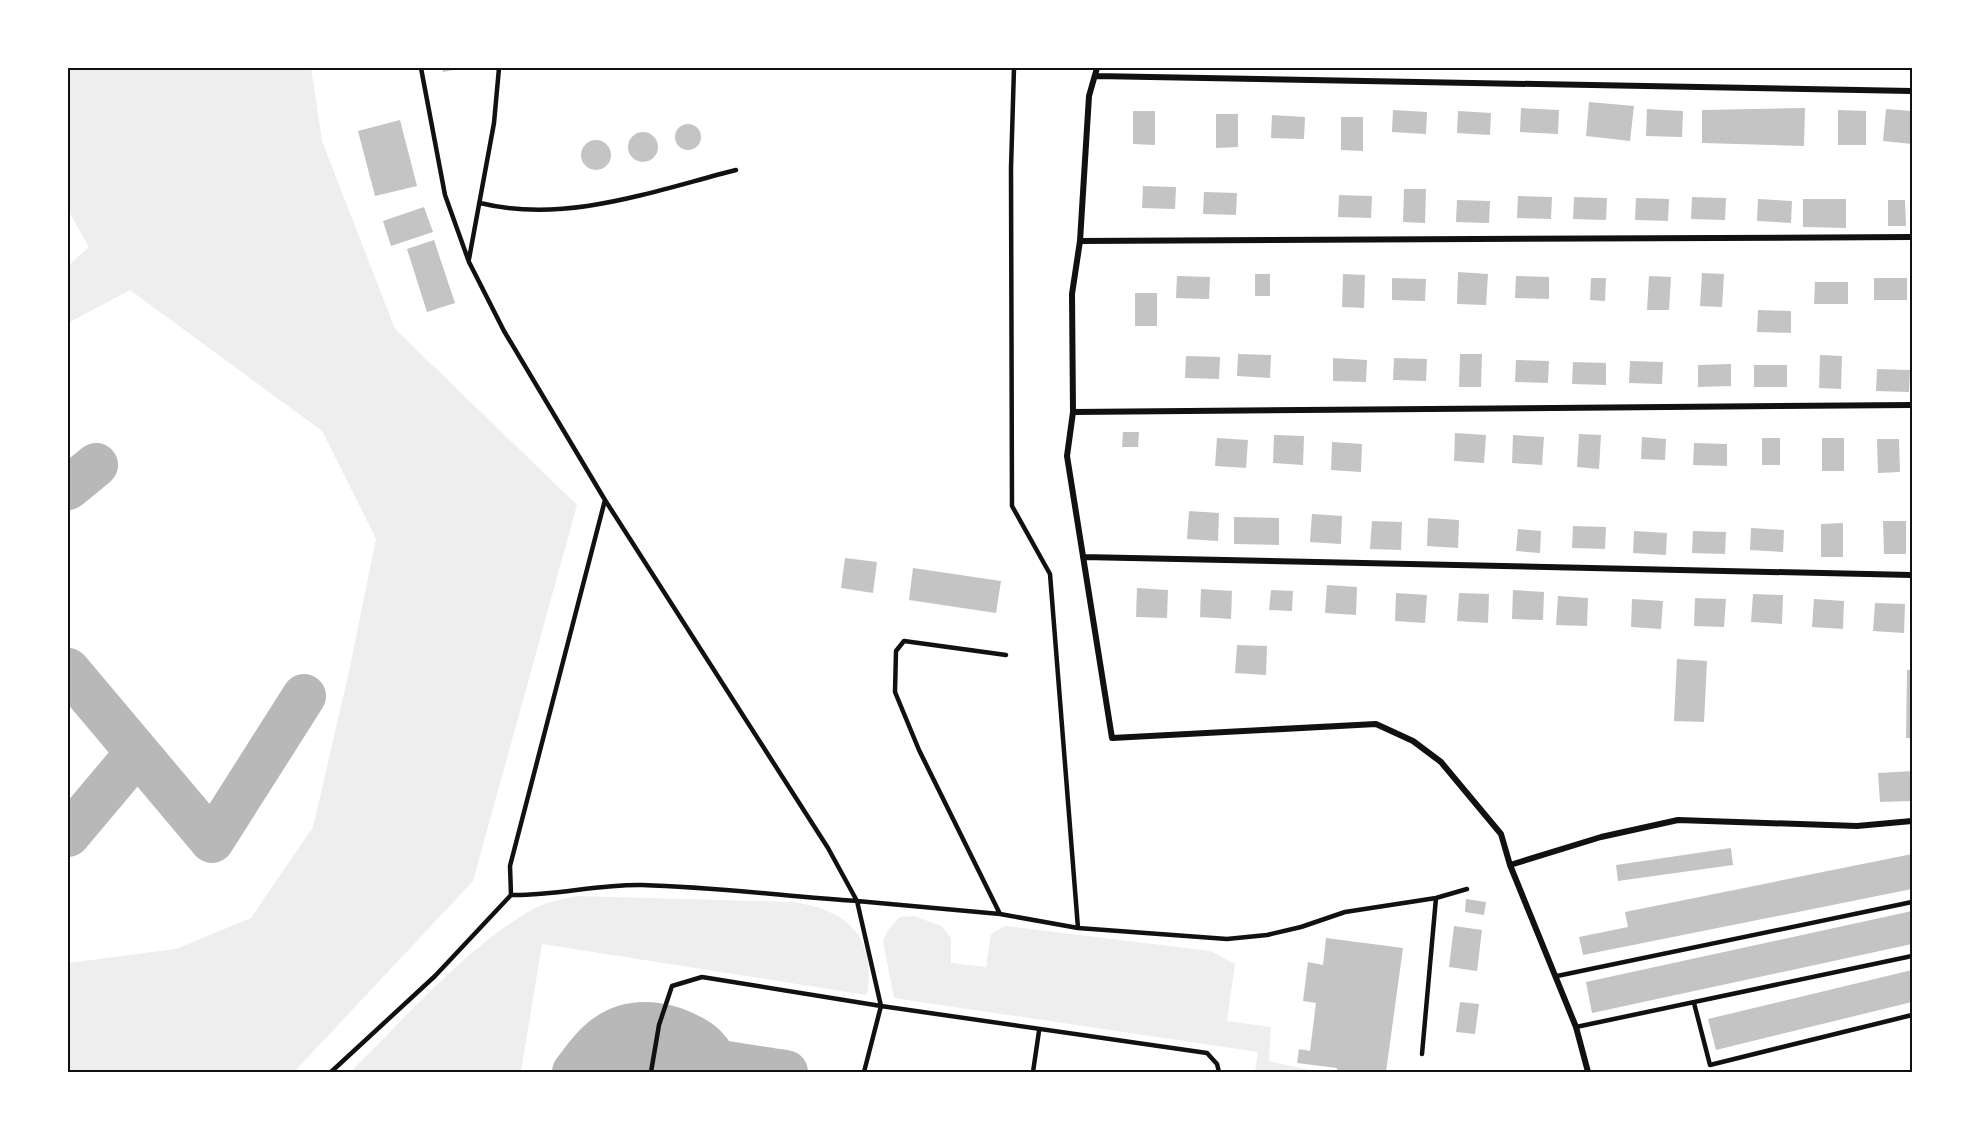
<svg xmlns="http://www.w3.org/2000/svg" width="1980" height="1140" viewBox="0 0 1980 1140" font-family="'Golos Text',sans-serif">
<rect width="100%" height="100%" fill="#fff"/>
<path fill="#eee" d="M68,68H311L322,141L395,329L577,505L473,881L294,1072H68V963L176,949L251,918L313,827L350,667L376,539L322,431L130,290L68,323V266L89,247L68,210Z
M577,896L794,902C849,911 876,937 867,995L542,944L521,1072H350C407,1017 467,945 537,907C549,901 565,899 577,896Z
M914,916L941,926L951,938V963L986,967L991,934L1005,926L1210,951L1235,964L1227,1021L1271,1027L1269,1061L1317,1072H1255L1258,1052L894,998L883,941L888,930L900,917Z"/>
<g fill="none" stroke-linecap="round" stroke-linejoin="round">
<path stroke="#b8b8b8" stroke-width="44" d="M68,488L96,465
M68,670L212,841L304,696
M68,835L137,753
M574,1072C583,1060 595,1043 608,1035C636,1016 673,1024 700,1042C707,1046 712,1056 718,1063
M610,1072C648,1043 741,1067 786,1072"/>
</g>
<path fill="#c4c4c4" d="M442,68H459V69L443,72Z
M1589,102L1634,106L1630,141L1586,136Z
M1521,108L1559,110L1558,134L1520,132Z
M1805,108L1804,146L1702,143V110Z
M1647,109L1683,111L1682,137L1646,136Z
M1886,109L1912,111V144L1883,141Z
M1393,110L1427,112L1426,134L1392,132Z
M1838,110L1866,111V145H1838Z
M1133,111H1155V145L1133,144Z
M1458,111L1491,113L1490,135L1457,133Z
M1216,114H1238V147L1216,148Z
M1272,115L1305,117L1304,139L1271,138Z
M1341,117H1363V151L1341,150Z
M400,120L417,186L375,196L358,131Z
M675 137a13 13 0 1 1 26 0a13 13 0 1 1-26 0Z
M628 147a15 15 0 1 1 30 0a15 15 0 1 1-30 0Z
M581 155a15 15 0 1 1 30 0a15 15 0 1 1-30 0Z
M1143,186L1176,187L1175,209L1142,208Z
M1404,189H1426L1425,223L1403,222Z
M1204,192L1237,193L1236,215L1203,214Z
M1339,195L1372,196L1371,218L1338,217Z
M1518,196L1552,197L1551,219L1517,218Z
M1574,197L1607,198L1606,220L1573,219Z
M1692,197L1726,198L1725,220L1691,219Z
M1636,198L1669,199L1668,221L1635,220Z
M1758,199L1792,201L1791,223L1757,221Z
M1803,199H1846V228L1803,227Z
M1457,200L1490,201L1489,223L1456,222Z
M1888,200H1905L1906,226H1888Z
M424,207L433,232L391,246L383,221Z
M434,240L455,303L427,312L407,249Z
M1458,272L1488,274L1486,305L1457,304Z
M1702,273L1724,274L1722,307L1700,306Z
M1255,274H1270V296H1255Z
M1343,274L1365,275L1364,308L1342,307Z
M1177,276L1210,277L1209,299L1176,298Z
M1516,276L1549,277V299L1515,298Z
M1649,276L1671,277L1669,310H1647Z
M1392,278L1426,279L1425,301L1392,300Z
M1591,278H1606L1605,301L1590,300Z
M1874,278H1907V300H1874Z
M1815,282H1848V304H1814Z
M1135,293H1157V326H1135Z
M1758,310L1791,311V333L1757,332Z
M1238,354L1271,355L1270,378L1237,376Z
M1460,354H1482L1481,387H1459Z
M1820,355L1842,356L1841,389L1819,388Z
M1186,356L1220,357L1219,379L1185,378Z
M1333,358L1367,360L1366,382L1333,381Z
M1394,358L1427,359L1426,381L1393,380Z
M1516,360L1549,361L1548,383L1515,382Z
M1630,361L1663,362L1662,384L1629,383Z
M1573,362L1606,363V385L1572,384Z
M1731,364V386L1698,387V365Z
M1754,365H1787V387H1754Z
M1877,369L1910,370L1909,392L1876,391Z
M1123,432H1139L1138,447H1122Z
M1455,433L1486,435L1484,463L1454,461Z
M1579,434L1601,435L1599,469L1577,467Z
M1274,435L1304,436L1303,465L1273,463Z
M1513,435L1544,437L1542,465L1512,463Z
M1642,437L1666,439L1665,460L1641,459Z
M1217,438L1248,440L1246,468L1215,466Z
M1762,438H1780V465H1762Z
M1822,438H1844V471H1822Z
M1877,439H1899L1900,472L1878,473Z
M1332,442L1362,444L1361,472L1331,470Z
M1694,443L1727,444V466L1693,465Z
M1189,511L1219,513L1218,541L1187,539Z
M1312,514L1342,516L1341,544L1310,542Z
M1234,517L1279,518V545L1234,544Z
M1428,518L1459,520L1458,548L1427,546Z
M1372,521L1402,522L1401,550L1370,549Z
M1883,521H1906V554H1884Z
M1843,523V557H1821V524Z
M1573,526L1606,527L1605,549L1572,548Z
M1751,528L1784,530L1783,552L1750,550Z
M1518,529L1541,531L1540,553L1516,551Z
M1634,531L1667,533L1666,555L1633,553Z
M1693,531L1726,532L1725,554L1692,553Z
M845,558L877,562L873,593L841,588Z
M913,568L1001,581L996,613L909,600Z
M1327,585L1357,587L1356,615L1325,613Z
M1137,588L1168,590L1167,618L1136,617Z
M1201,589L1232,591L1231,619L1200,617Z
M1271,590L1293,591L1292,611L1269,610Z
M1513,590L1544,592L1543,620L1512,619Z
M1396,593L1427,595L1425,623L1395,621Z
M1459,593L1489,594L1488,623L1457,621Z
M1753,594L1783,595L1782,624L1751,622Z
M1558,596L1588,598L1587,626L1556,625Z
M1695,598L1726,599L1724,627L1694,626Z
M1632,599L1663,601L1661,629L1631,627Z
M1814,599L1844,601L1843,629L1812,627Z
M1875,603L1905,604L1904,633L1873,631Z
M1237,645L1267,646L1266,675L1235,673Z
M1677,659L1707,661L1704,722L1674,721Z
M1907,670H1912V738H1906Z
M1912,771V801L1880,802L1878,773Z
M1731,848L1733,865L1618,881L1616,865Z
M1912,854V889L1583,955L1579,937L1628,927L1625,912Z
M1466,899L1486,902L1484,915L1465,912Z
M1912,911V944L1592,1013L1586,982Z
M1454,926L1482,930L1477,971L1449,967Z
M1326,938L1403,948L1386,1072H1337V1068L1297,1063L1299,1049L1310,1051L1316,1003L1303,1001L1308,962L1323,965Z
M1912,970V1002L1716,1050L1708,1019Z
M1460,1002L1479,1004L1475,1034L1456,1032Z"/>
<g fill="none" stroke-linecap="round" stroke-linejoin="round">
<path stroke="#111" stroke-width="4.5" d="M421,68L445,195L469,262L504,331L605,500L828,848L857,901L1000,914L1078,928L1227,939L1267,935L1301,927L1345,912L1436,898L1467,889
M1014,68L1011,168L1012,506L1050,574L1078,928
M480,203C566,224 653,191 736,170
M469,259L494,123L499,68
M511,895L510,866L605,500
M1000,914L919,750L895,692L896,651L904,641L1006,655
M1557,976L1912,902
M1694,1003L1710,1065L1912,1015
M1576,1027L1912,956
M1422,1054L1436,898
M331,1072L435,976L511,895C555,896 598,884 642,885C714,887 785,896 857,901L881,1006L1207,1053L1217,1064L1219,1072
M651,1072L659,1025L672,986L702,977L881,1006L864,1072
M1033,1072L1039,1031"/>
<path stroke="#111" stroke-width="6" d="M1097,68L1089,96L1080,241L1072,294L1073,412L1067,456L1112,738L1376,724L1413,741L1441,762L1501,834L1510,865L1576,1027L1588,1072
M1096,76L1912,91
M1080,241L1912,237
M1073,412L1912,405
M1083,557L1912,575
M1510,865L1601,837L1678,820L1857,826L1912,821"/>
</g>
<rect width="1980" height="1140" fill="none" stroke="#ffffff" stroke-width="138"/>
<rect x="69" y="69" width="1842" height="1002" fill="none" stroke="#111" stroke-width="2"/>
</svg>
